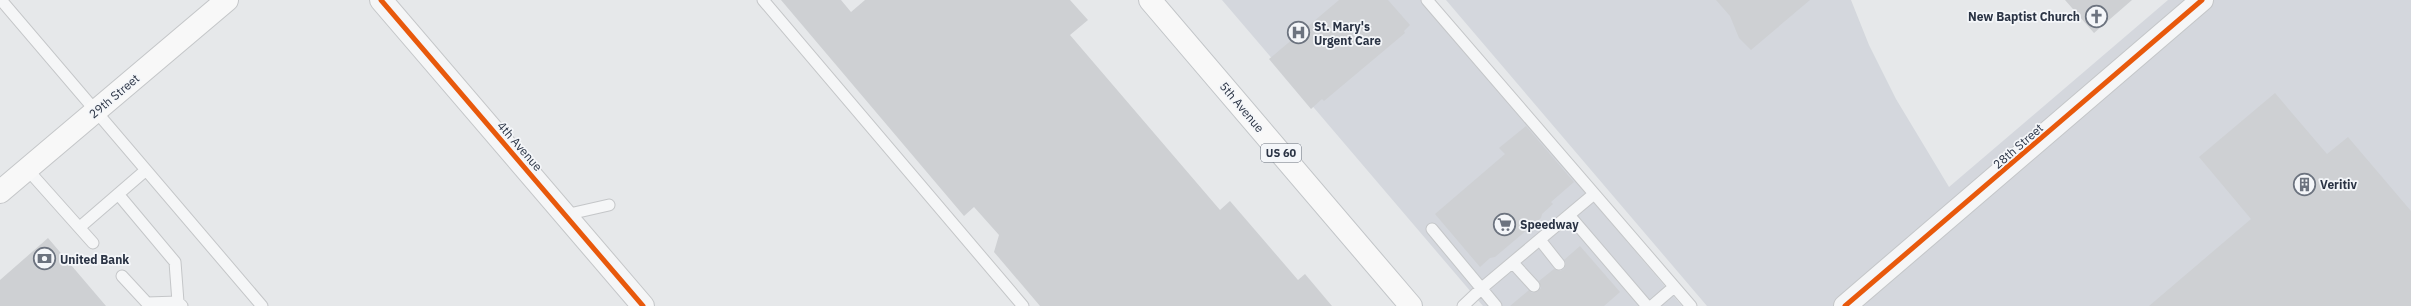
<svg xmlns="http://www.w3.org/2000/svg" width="2411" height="306" viewBox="0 0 2411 306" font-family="'IBM Plex Sans',sans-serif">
<rect width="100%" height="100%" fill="#e6e8ea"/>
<path fill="#d4d7dd" d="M1222,0H1421L1682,306H1483Z
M1446,0H1851L1869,45L1896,99L1949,187L2168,0H2411V306H1707Z"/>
<path fill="#ced0d3" d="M781,0H841L851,12L865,0H1070L1088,20L1070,35L1220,210L1230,201L1298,280L1305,274L1332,306H1040L994,252L999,235L974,207L964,216Z
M1339,0H1388L1410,25L1404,31L1405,33L1324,101L1322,99L1311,109L1269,59Z
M1716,0H1810L1751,50L1739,38L1730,16Z
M2065,0H2132L2094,33Z
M2275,93L2327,154L2348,137L2411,211V306H2149L2251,219L2199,157Z
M1526,126L1574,182L1551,202L1553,204L1542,214L1541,218L1495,257L1490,258L1480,267L1435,214L1505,154L1499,148Z
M48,238L106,306H0V280Z
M1580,246L1620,292L1604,306H1510L1529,290L1532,293L1538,291L1541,288L1539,281L1554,269L1560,271L1564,269L1566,263L1564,260Z"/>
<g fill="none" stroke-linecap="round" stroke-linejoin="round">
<defs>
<path id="lane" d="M1,0L262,306
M763,0L1023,306
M1427,0L1691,306
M27,169L93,243
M118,194L175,262L178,302L182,306
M565,215L609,205
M1569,215L1647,306
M80,227L146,170
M1432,229L1496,306
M1540,240L1559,264
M1513,263L1534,286
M122,276L147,303L178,302
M1463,306L1482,288L1594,194
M1652,306L1674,287"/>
<path id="street" d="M381,0L643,306
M1845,306L2202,0"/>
<path id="secondary" d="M0,192L227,0"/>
<path id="primary" d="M1150,0L1411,306"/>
</defs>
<use href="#lane" stroke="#c4c6c8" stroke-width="13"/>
<use href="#street" stroke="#c4c6c8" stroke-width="24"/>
<use href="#secondary" stroke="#c4c6c8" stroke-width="24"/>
<use href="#primary" stroke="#c2c5c8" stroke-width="24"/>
<use href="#lane" stroke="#f5f6f7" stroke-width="11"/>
<use href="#street" stroke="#f5f6f7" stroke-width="22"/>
<use href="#secondary" stroke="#f8f8f8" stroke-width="22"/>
<use href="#primary" stroke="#f8f8f8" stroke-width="22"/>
<defs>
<path id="cycleway" d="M381,0L643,306
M1845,306L2202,0"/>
</defs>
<use href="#cycleway" stroke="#f4f6f9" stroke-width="8"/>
<use href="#cycleway" stroke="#e8590c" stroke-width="5"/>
</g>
<defs>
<symbol id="church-ring" viewBox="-11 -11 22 22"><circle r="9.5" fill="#f4f6f9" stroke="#6c737f" stroke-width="1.5"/><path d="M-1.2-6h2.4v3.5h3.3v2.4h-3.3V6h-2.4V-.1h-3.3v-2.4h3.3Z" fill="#6c737f"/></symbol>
<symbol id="hospital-ring" viewBox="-11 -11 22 22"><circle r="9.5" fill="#f4f6f9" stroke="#6c737f" stroke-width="1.5"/><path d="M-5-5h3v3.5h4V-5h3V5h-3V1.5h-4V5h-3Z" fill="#6c737f"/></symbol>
<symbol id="building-ring" viewBox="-11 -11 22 22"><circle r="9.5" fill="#f4f6f9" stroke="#6c737f" stroke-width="1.5"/><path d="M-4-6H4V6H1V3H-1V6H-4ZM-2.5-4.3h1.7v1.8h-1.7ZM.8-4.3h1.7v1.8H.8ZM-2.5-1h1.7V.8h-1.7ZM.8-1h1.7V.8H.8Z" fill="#6c737f"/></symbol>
<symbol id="supermarket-ring" viewBox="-11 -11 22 22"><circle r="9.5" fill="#f4f6f9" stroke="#6c737f" stroke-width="1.5"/><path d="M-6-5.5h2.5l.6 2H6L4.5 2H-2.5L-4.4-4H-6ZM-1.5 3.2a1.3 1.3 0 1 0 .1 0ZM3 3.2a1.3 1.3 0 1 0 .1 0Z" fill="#6c737f"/></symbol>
<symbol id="bank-ring" viewBox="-11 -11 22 22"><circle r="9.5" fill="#f4f6f9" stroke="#6c737f" stroke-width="1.5"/><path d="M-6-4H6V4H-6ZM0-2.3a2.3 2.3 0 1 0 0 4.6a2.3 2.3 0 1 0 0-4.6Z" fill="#6c737f"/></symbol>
</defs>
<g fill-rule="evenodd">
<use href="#church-ring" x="2084" y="4" width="25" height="25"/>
<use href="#hospital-ring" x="1286" y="20" width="25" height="25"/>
<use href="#building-ring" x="2292" y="172" width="25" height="25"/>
<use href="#supermarket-ring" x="1492" y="212" width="25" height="25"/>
<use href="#bank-ring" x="32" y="246" width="25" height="25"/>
</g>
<g text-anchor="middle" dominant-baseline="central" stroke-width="3.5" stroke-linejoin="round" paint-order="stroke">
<rect fill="#f4f6f9" stroke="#676e7b" stroke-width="1" x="1261" y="144" width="40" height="18" rx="3"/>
<g font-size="11" font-weight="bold" fill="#2b3445">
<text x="1281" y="153">US 60</text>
</g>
<g font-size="12" font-weight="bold" fill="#2b3445" stroke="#f4f6f9" text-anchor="start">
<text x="2080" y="16" text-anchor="end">New Baptist Church</text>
<text x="1314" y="26">St. Mary's<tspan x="1314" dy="14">Urgent Care</tspan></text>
<text x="2320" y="184">Veritiv</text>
<text x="1520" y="224">Speedway</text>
<text x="60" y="259">United Bank</text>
</g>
<g font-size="12" fill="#2b3445" stroke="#f4f6f9">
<text transform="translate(114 96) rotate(-40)">29th Street</text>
<text transform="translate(1242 107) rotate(50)">5th Avenue</text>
<text transform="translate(520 146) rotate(49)">4th Avenue</text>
<text transform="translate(2018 146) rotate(-41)">28th Street</text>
</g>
</g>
</svg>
